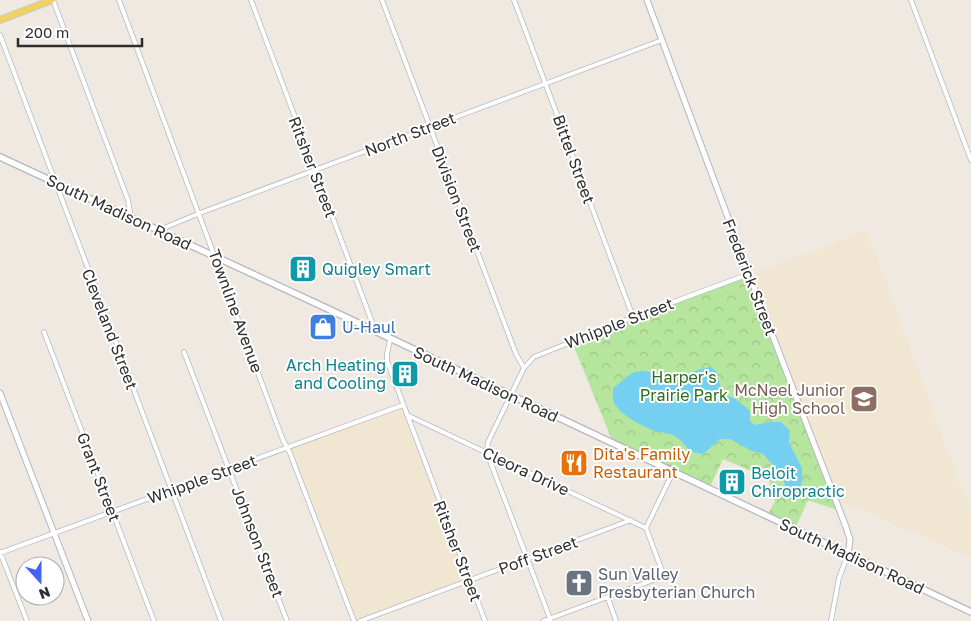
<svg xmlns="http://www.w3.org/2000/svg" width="971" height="621" viewBox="0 0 971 621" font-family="'Golos Text',sans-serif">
<defs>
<pattern id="park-crowns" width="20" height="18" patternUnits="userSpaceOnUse" patternTransform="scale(1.25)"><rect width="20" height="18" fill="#b6e59e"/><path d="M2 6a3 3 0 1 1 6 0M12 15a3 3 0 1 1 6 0" fill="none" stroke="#9dc588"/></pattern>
</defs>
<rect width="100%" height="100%" fill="#efe9e1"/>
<path fill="#f0e6d1" d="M867,230L950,458L971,511V557L840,501L753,274Z
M403,405L469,581L360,621H354L287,447Z"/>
<path fill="url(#park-crowns)" d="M749,274L840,511L808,500L795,529L767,516L775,501L768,478L723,459L709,489L614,445L572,342Z"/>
<path fill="#75cff0" d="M711,367L716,371L723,395L734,398L750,411V421L755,425L771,422H781L790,431L789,443L802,468V482L793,500L789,499L782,475L763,454L752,451L730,439H720L703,454C686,453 687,444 675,436C668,432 659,433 652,430C641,425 624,417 617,407C612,402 613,395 613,388C620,384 628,374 635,372C648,368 661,377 674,377C687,376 698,368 711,367Z"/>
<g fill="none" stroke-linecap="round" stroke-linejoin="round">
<defs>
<path id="minor" d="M53,0L128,200L131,217
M119,0L283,440L290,453L354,621
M251,0L375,330
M382,0L516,354L524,368
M514,0L633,317
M911,0L971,160
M0,35L221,621
M159,230L200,213L662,40
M44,332L154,621
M390,340L387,354V361L485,621
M184,352L287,621
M407,415L646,528
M0,552L27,621
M0,553L403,405
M608,598L616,621
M360,621L631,520
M543,621L664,576L646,528L673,472
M551,621L487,453L488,442L524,368L534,357L633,317L749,274
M831,621L839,578L848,554"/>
<path id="tertiary" d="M647,0L749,274L846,527L850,540L848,554
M0,393L88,621"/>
<path id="secondary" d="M0,157L324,307L971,612"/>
<path id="primary" d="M0,20L52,0"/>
</defs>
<use href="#minor" stroke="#b4b7c1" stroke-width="5.5"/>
<use href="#tertiary" stroke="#b4b7c1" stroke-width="7"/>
<use href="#secondary" stroke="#b4b7c1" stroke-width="8"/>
<use href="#primary" stroke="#c9c9c9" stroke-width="8"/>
<use href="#minor" stroke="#fff" stroke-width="4"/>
<use href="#tertiary" stroke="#fff" stroke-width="5"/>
<use href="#secondary" stroke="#fff" stroke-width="5.5"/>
<use href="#primary" stroke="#f2d163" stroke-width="6"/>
</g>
<defs>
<symbol id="building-square" viewBox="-11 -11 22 22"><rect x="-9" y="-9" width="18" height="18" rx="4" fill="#0f9aa8" stroke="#fff"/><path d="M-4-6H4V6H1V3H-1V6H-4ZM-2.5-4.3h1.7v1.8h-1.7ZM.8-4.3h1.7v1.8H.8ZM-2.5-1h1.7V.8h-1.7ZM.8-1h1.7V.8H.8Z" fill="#fff"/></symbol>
<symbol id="shop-square" viewBox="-11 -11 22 22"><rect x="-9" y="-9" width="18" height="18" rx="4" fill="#3f7fe0" stroke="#fff"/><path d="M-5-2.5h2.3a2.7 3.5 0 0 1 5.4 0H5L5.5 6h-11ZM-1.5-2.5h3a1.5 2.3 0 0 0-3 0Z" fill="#fff"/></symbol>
<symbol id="school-square" viewBox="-11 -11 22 22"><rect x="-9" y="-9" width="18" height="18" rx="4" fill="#8d6e63" stroke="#fff"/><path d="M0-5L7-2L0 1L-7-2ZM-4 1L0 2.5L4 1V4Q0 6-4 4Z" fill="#fff"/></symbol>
<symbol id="restaurant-square" viewBox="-11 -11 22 22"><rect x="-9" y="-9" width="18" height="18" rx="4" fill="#e8710a" stroke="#fff"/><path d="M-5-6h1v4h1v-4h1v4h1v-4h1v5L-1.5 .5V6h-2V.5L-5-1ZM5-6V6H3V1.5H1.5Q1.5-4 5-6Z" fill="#fff"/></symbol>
<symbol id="church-square" viewBox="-11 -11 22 22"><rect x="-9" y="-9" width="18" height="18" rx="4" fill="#6b7280" stroke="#fff"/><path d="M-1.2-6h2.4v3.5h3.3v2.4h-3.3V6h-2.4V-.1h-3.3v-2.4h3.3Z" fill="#fff"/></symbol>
</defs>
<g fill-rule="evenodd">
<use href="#building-square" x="287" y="253" width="32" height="32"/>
<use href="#shop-square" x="307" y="311" width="32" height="32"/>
<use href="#building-square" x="389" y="358" width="32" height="32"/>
<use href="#school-square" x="848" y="383" width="32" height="32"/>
<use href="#restaurant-square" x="558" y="447" width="32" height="32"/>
<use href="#building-square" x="716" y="466" width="32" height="32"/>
<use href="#church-square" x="563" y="567" width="32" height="32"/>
</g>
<g text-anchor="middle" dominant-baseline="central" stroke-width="4" stroke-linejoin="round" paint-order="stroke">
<g font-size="16" fill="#2e2e2e" stroke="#fff">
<text transform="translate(410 134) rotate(-21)">North Street</text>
<text transform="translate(574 159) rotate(70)">Bittel Street</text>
<text transform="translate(313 167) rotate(69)">Ritsher Street</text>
<text transform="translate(457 199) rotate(69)">Division Street</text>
<text transform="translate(119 212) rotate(25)">South Madison Road</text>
<text transform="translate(750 277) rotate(69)">Frederick Street</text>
<text transform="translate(236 311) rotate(70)">Townline Avenue</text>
<text transform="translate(619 323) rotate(-21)">Whipple Street</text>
<text transform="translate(110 329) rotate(69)">Cleveland Street</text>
<text transform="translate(486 384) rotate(25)">South Madison Road</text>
<text transform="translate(526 471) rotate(25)">Cleora Drive</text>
<text transform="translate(99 477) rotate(69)">Grant Street</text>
<text transform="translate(202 479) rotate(-20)">Whipple Street</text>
<text transform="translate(258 542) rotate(69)">Johnson Street</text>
<text transform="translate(458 551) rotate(69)">Ritsher Street</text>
<text transform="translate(538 555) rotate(-20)">Poff Street</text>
<text transform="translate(852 556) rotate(25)">South Madison Road</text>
</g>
<g font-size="16" fill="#0d838f" stroke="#fff" text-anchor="start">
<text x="322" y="269">Quigley Smart</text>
<text x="386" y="365" text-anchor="end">Arch Heating<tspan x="386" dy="18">and Cooling</tspan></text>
<text x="751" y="473">Beloit<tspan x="751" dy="18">Chiropractic</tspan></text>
</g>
<g font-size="16" fill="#366cbe" stroke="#fff" text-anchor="start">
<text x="342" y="327">U-Haul</text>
</g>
<g font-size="16" fill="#2c6e1b" stroke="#fff">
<text x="684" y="377">Harper's<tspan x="684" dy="18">Prairie Park</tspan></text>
</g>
<g font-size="16" fill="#785e54" stroke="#fff" text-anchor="end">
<text x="845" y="390">McNeel Junior<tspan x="845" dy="18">High School</tspan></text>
</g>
<g font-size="16" fill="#c56008" stroke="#fff" text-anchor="start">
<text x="593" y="454">Dita's Family<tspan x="593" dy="18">Restaurant</tspan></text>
</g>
<g font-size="16" fill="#5b616d" stroke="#fff" text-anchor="start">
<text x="598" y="574">Sun Valley<tspan x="598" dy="18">Presbyterian Church</tspan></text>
</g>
</g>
<g transform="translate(40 581) rotate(159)"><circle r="24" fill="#ffffff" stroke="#ababab"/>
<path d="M0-4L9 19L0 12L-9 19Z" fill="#4264fb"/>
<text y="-8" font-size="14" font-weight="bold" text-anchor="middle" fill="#2e2e2e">N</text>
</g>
<path d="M18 38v8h124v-8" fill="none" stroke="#2e2e2e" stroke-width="2.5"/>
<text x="25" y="38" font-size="15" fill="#2e2e2e" stroke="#ffffff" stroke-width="4" paint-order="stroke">200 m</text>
</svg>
